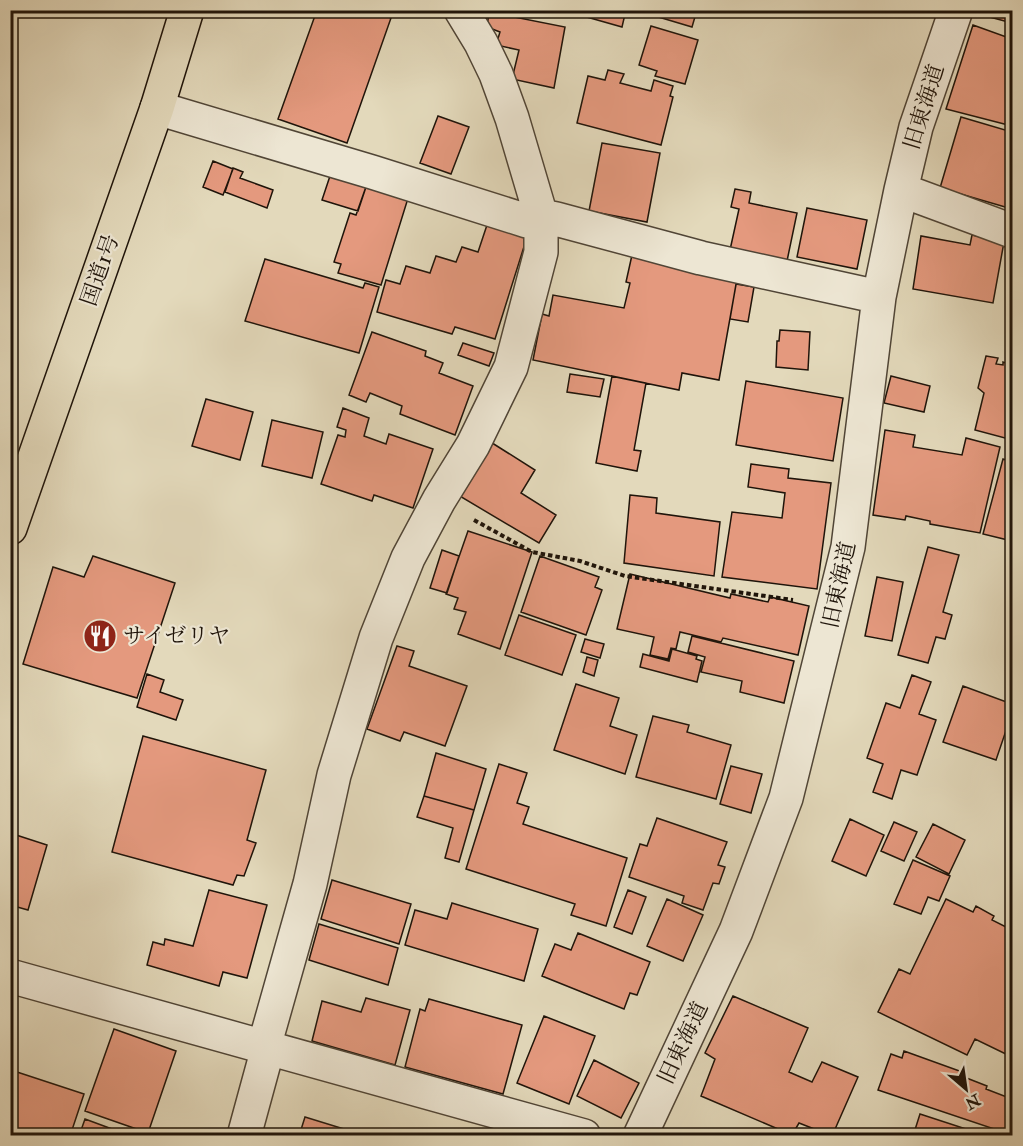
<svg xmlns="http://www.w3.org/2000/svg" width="1023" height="1146" viewBox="0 0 1023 1146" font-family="'IM FELL Double Pica','Noto Serif JP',serif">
<rect width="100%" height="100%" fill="#e3d9bb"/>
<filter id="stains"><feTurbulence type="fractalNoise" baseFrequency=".00333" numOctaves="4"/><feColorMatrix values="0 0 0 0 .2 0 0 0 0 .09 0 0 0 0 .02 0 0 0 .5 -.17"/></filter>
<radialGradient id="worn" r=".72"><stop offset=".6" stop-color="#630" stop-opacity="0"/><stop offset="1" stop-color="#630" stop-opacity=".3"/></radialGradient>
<path fill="#e4997e" stroke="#1f140a" stroke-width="1.5" d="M317,10H370L391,18L347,143L278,119Z
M562,10H626L622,27Z
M635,10H697L692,27Z
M983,10H1012V23L982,15Z
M489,12L565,27L554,88L512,79L519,50L496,45L500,32L487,27Z
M973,25L1012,39V126L946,109Z
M651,26L698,40L685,84L655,76L657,71L639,65Z
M608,70L624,74L620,83L651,91L654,80L673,86L670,96L673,97L661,145L577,123L588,76L605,80Z
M438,116L469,127L451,174L420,163Z
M961,117L1012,132V209L940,188Z
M602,143L660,153L647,222L589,211Z
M213,161L233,169L223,195L203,187Z
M233,168L243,172L240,178L273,190L267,208L225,192Z
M331,173L367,184L358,211L322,200Z
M367,184L409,195L381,285L338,273L341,264L334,262L350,213L356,215Z
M735,189L751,192L749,203L797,213L787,261L730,250L739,209L731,207Z
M807,208L867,220L857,269L797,257Z
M487,225L527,237L495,339L455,327L452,334L377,312L386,280L400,284L406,266L430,273L436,256L456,262L462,247L478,252Z
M972,235L1004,242L993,303L913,289L921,236L970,245Z
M632,255L737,279L719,380L682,373L679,390L533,360L542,314L549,316L553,295L624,308L630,283L626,282Z
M265,259L363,288L365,283L379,287L359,353L245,321Z
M736,284L754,287L748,322L730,319Z
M780,330L810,332L808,370L776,367L777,341H779Z
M372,332L426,351L425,356L443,363L439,373L473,386L455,435L400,414L402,406L370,393L366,402L349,395Z
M463,343L494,353L489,366L458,355Z
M986,356L998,358L996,364L1003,365V362L1012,365V453L1006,452L1009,439L975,430L984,393L978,388Z
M570,374L604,379L600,397L567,392Z
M612,376L646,383L634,450L641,451L637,471L596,463Z
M891,376L930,386L924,412L884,403Z
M746,381L843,398L833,461L736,445Z
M206,399L253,412L240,460L192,446Z
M343,408L369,418L364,436L386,444L389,434L433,449L413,508L374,495L372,501L321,484L338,435L345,437L346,430L337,427Z
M272,420L323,432L312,478L262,466Z
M885,430L915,435L913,447L962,455L966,438L1000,447L980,533L930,524V521L906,516L905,520L873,515Z
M489,441L535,470L521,493L556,515L539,543L458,495Z
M1003,459L1012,462V524L1008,540L983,534Z
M751,464L789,469L788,478L831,483L817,589L722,577L732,512L782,518L785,493L748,487Z
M630,495L657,498L656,513L720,522L714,576L624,563Z
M468,531L532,552L500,649L458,634L466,612L454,609L458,598L446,594Z
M928,547L959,555L943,612L952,615L945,639L936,637L928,663L898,655Z
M442,550L459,556L447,593L430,588Z
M93,556L175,583L137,698L23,664L53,567L84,577Z
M540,556L599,577L595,587L602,590L586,635L521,612Z
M630,574L730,598L731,594L768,602L770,597L809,606L798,655L723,638L721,642L680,632L676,649L671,648L668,659L650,655L654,637L617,629Z
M877,577L903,582L892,641L865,636Z
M519,615L576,635L562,675L505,655Z
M692,636L794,661L784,703L740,692L742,681L701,672L705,657L688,652Z
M585,639L604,644L600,658L581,652Z
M397,646L414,651L409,666L467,686L445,746L404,732L400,741L367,729Z
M672,649L697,656L696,659L702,661L697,682L640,667L643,654L669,661Z
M587,657L598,660L594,676L583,672Z
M147,674L164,680L160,692L183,700L176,720L137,707Z
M912,675L931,682L919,714L936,720L917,775L901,770L892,799L873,792L883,764L867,758L886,703L900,708Z
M576,684L619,698L610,726L637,735L625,774L554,750Z
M963,686L1012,704V713L996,760L943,742Z
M653,716L689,725L687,732L731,745L716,799L636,777Z
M143,736L266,770L247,840L256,843L244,876L237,875L233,885L112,852Z
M436,753L486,769L474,810L424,796Z
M499,764L527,773L517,803L529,807L523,824L627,858L606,926L571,915L575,904L466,869Z
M731,766L762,774L751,813L720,804Z
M424,796L474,810L459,862L445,858L453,828L417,817Z
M657,818L727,842L718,865L725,867L719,884L713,883L703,910L682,903L684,896L629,877L640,844L647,846Z
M850,819L884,835L866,876L832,861Z
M894,822L917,832L904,861L881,851Z
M933,824L965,840L949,874L916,857Z
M10,833L47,845L28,910L10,905Z
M913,860L950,876L939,901L928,897L921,914L894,904Z
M332,880L411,904L399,944L321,919Z
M209,890L267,905L247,978L223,972L219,986L147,965L153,942L164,945L165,939L193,946Z
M628,890L646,897L632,934L614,927Z
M667,899L703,915L683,961L647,946Z
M946,899L973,912L976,906L994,916L992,920L1012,930V1057L975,1039L967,1055L878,1012L899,969L910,974Z
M452,903L538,929L524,981L405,945L415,910L447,919Z
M319,924L398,948L388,985L309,960Z
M578,933L650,962L637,995L630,993L624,1009L542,976L555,944L571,950Z
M733,996L808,1028L789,1072L812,1082L822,1062L858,1077L832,1136L799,1123L792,1135L701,1096L715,1059L705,1053Z
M366,998L410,1010L395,1065L312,1041L322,1001L361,1012Z
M429,999L522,1025L503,1094L405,1067L420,1009L425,1011Z
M544,1016L595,1036L569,1104L517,1083Z
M114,1029L176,1051L148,1133L85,1111Z
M904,1051L965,1073L964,1077L987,1086L986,1089L1012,1099V1135L878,1090L891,1054L902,1058Z
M594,1060L639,1083L621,1118L577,1096Z
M17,1072L84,1094L70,1136H10V1089Z
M920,1114L966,1129L964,1136H913Z
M305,1117L357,1133L356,1136H299Z
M85,1119L131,1136H79Z
M495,1130L514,1136H493Z"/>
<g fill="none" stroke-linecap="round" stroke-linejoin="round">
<defs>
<path id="minor" d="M157,108L372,172L527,221L541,216L556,219L701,258L879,297
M901,190L1012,231
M10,976L584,1136
M264,1047L310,884L334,775L376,638L408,558L439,500L473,445L511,367L541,252V216L512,118L496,74L481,43L461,10
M244,1136L268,1048
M640,1136L736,931L786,798L848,547L879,297L901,190L916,127L956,10"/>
<path id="trunk" d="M10,528L157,108L187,10"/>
</defs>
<use href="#minor" stroke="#504536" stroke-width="36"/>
<use href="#trunk" stroke="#1f140a" stroke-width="36"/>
<path stroke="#1f140a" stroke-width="4" stroke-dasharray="4.5 3" stroke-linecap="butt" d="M474,520L532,552L580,561L625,576L793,600"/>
<use href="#minor" stroke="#ede6d3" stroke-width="33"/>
<use href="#trunk" stroke="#e3d9bb" stroke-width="33"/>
</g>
<defs>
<symbol id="restaurant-disc" viewBox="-11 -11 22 22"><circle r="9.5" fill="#8f2418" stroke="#ede6d3"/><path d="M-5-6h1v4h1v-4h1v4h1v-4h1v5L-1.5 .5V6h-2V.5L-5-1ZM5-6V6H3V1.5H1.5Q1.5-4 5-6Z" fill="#fff"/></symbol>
</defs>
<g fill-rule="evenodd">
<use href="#restaurant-disc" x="81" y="617" width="38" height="38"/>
</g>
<g text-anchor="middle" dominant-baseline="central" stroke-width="4.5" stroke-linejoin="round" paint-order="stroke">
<g font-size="22" fill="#1f140a" stroke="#ede6d3">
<text transform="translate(924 107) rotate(-73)">旧東海道</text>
<text transform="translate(100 270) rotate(-71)">国道1号</text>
<text transform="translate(839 585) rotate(-78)">旧東海道</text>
<text transform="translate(683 1043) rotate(-65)">旧東海道</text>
</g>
<g font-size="22" fill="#1f140a" stroke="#ede6d3" text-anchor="start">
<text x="123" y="636">サイゼリヤ</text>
</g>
</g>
<rect width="1023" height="1146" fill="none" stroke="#e3d9bb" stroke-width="36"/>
<rect x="12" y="12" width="999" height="1122" fill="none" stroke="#1f140a" stroke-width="3"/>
<rect x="18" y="18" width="987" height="1110" fill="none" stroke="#1f140a" stroke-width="1.5"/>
<g transform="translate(966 1089) rotate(151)" stroke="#ede6d3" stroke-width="4.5" paint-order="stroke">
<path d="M0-4.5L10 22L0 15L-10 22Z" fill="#1f140a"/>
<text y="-9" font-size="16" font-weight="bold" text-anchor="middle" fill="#1f140a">N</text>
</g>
<rect width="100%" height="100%" filter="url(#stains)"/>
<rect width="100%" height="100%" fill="url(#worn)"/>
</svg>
